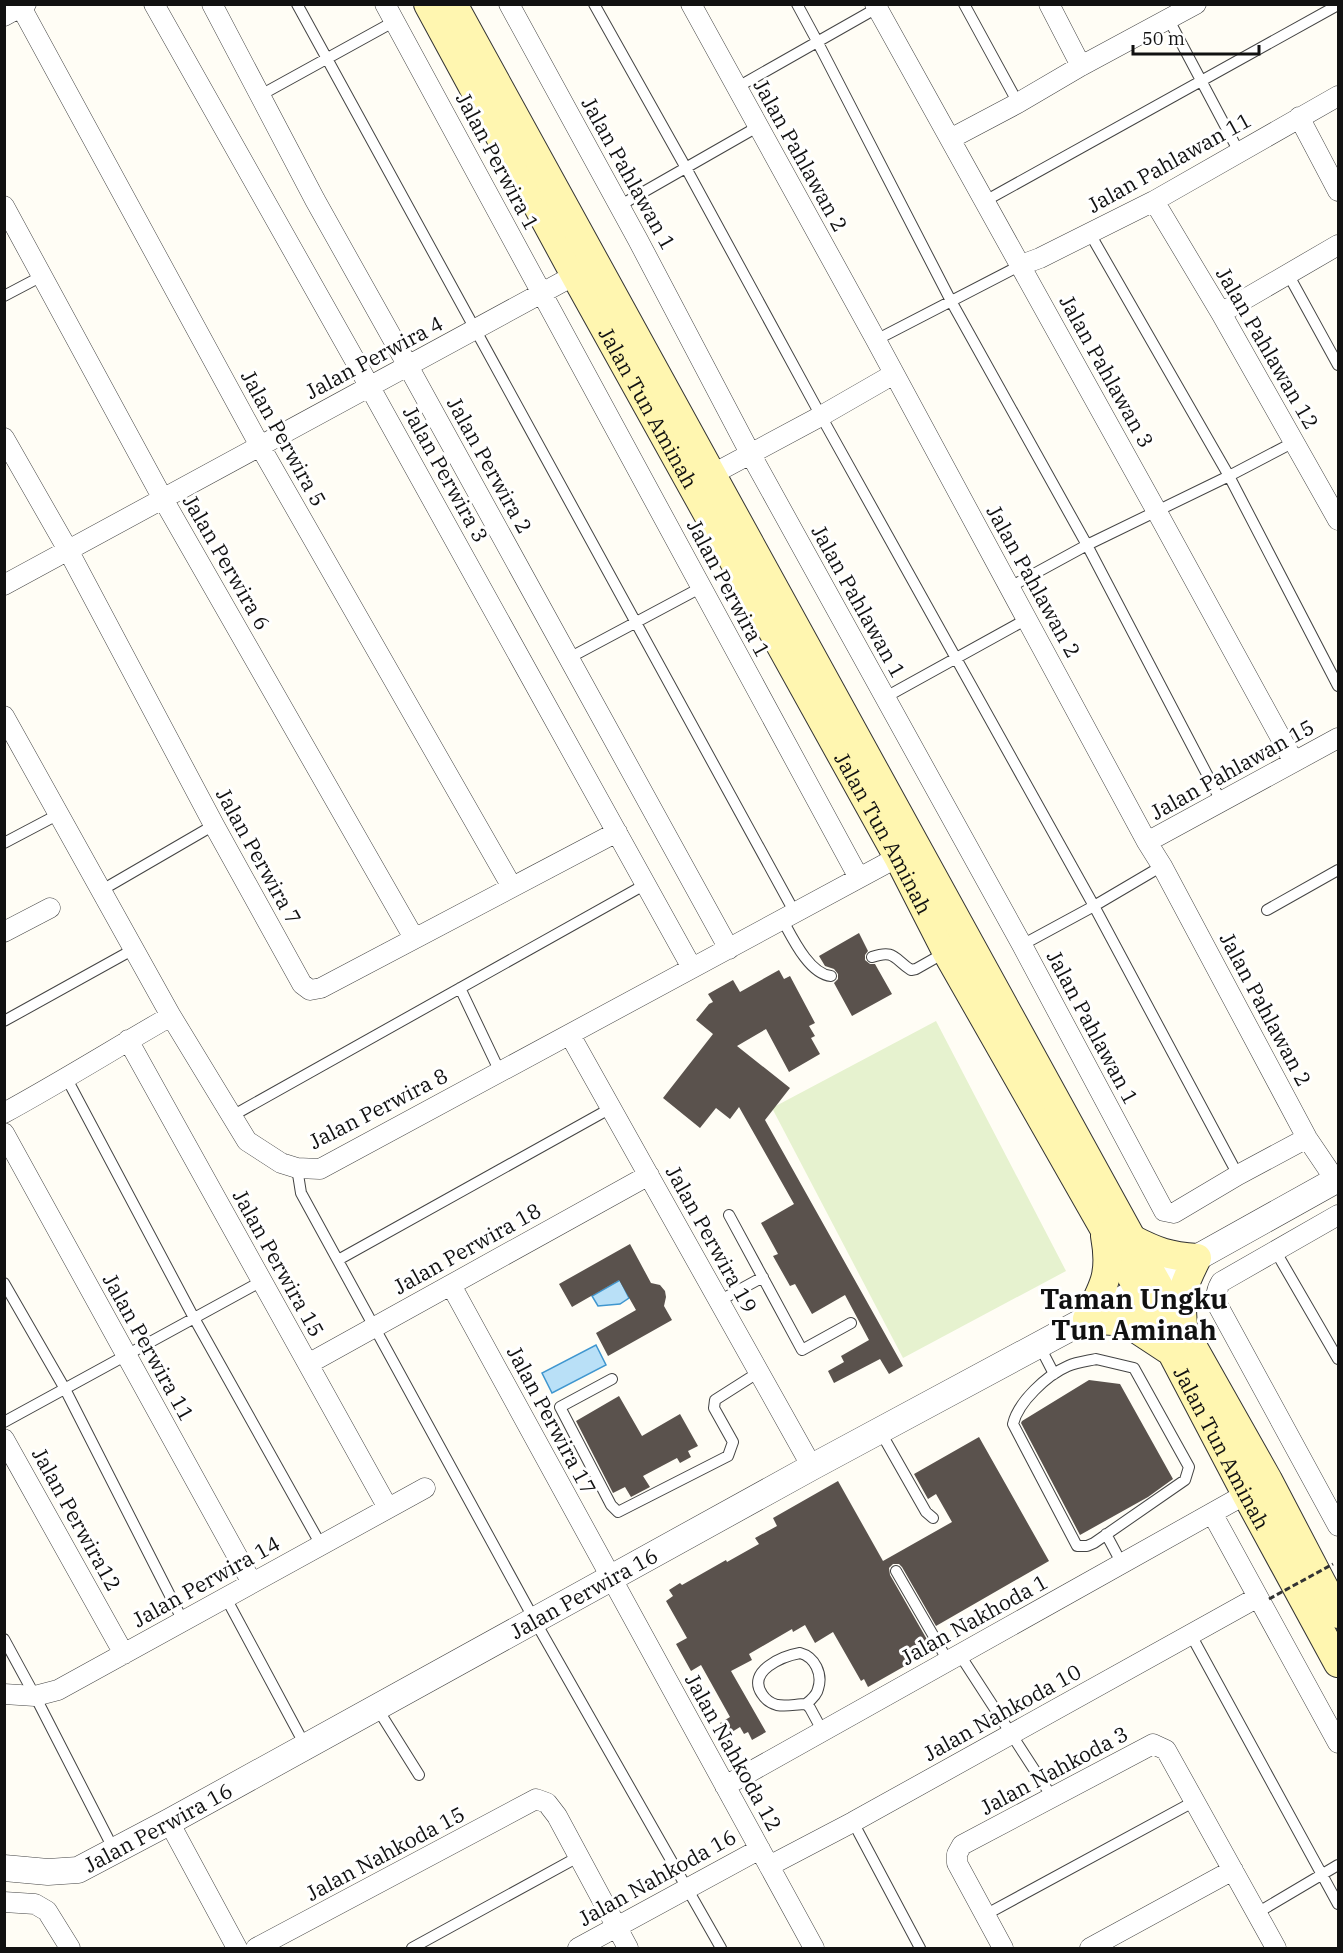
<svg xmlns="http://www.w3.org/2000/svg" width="1343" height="1953" viewBox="0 0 1343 1953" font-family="'IBM Plex Serif',serif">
<rect width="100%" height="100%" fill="#fffdf5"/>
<path fill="#e6f2cf" d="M936,1021L1066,1271L903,1358L772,1108Z"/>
<path fill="#b9e0f7" stroke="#3f96cf" stroke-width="1.5" d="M620,1280L629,1298L620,1304L598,1306L592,1296Z
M596,1345L606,1365L552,1393L542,1373Z"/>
<path fill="#5a524d" d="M859,933L868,951L865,955V960L870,964H875L892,994L852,1016L834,983L838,979V974L834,969L825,966L819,956Z
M779,970L784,979L790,976L815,1023L809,1026L815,1036L811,1038L820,1054L789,1072L766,1029L737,1046L790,1088L765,1120L903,1366L889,1374L880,1359L834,1383L828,1371L844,1362L841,1356L869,1340L845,1295L812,1314L795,1284L790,1286L773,1256L778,1254L761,1223L794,1204L739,1107L730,1119L716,1108L700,1128L663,1098L713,1034L696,1020L709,1004L713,1002L708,994L733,980L740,992Z
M630,1244L651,1283L660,1285L665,1291L666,1297L664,1306L672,1320L608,1356L596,1333L636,1310L619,1280L572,1307L559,1284Z
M1089,1380L1120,1384L1173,1479L1148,1497L1080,1535L1021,1423L1022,1421Z
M619,1396L642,1436L680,1414L698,1446L688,1451L691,1457L680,1463L677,1458L643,1476L650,1487L631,1497L625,1487L613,1493L576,1421Z
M979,1437L1049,1561L936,1626L902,1567L899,1564H893L889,1568L890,1575L933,1650L868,1687L864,1679L861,1681L833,1632L815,1643L805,1625L793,1632L792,1629L749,1654L752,1660L731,1671L766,1732L752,1740L748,1732L744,1734L740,1727L727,1735L720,1723L730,1717L701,1665L691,1671L676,1644L687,1638L666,1601L673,1596L669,1590L680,1583L682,1585L726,1560L727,1562L759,1544L755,1538L777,1526L773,1518L838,1481L883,1561L952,1522L936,1494L928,1499L914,1474Z"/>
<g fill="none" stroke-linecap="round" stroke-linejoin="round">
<defs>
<path id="service" d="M297,4L795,913
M594,4L686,168L821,416L1094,906L1238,1175
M797,4L817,41L951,301L1087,545L1222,803
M964,4L1018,103
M1169,20L1239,152
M736,88L877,8
M259,96L395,21
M985,201L1338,5
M619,206L759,126
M1089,232L1229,476L1338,686
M1288,274L1338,365
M4,296L42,276
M876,340L1021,265
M1010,587L1087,545L1229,476L1294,442
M569,658L702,587
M884,698L1027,619
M4,843L59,814
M102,890L214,825
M1267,910L1338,870
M782,919C792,937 809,974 831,976
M1022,945L1094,906L1162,866
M872,957C895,949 894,959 911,970L916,969L946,952
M460,988L500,1072
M4,1021L134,949
M67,1079L194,1318L321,1545
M232,1116L646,884
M297,1168L301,1193L535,1621L721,1948
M729,1215L802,1350L851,1323
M1276,1252L1338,1359
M338,1260L611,1108
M4,1283L65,1389L183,1621
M719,1301L763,1277
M1039,1345L1054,1374
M1096,1359L1134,1368L1189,1467L1185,1480L1094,1543L1087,1546H1077L1013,1424C1018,1402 1047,1375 1068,1366C1077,1362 1087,1361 1096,1359Z
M612,1379L560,1407L611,1505L618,1512L728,1456L733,1442L714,1408L715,1400L759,1372
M4,1422L262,1281
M880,1431L926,1512L933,1518
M1106,1534L1122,1564
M896,1571L948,1661
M226,1598L306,1747
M1191,1635L1338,1904
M4,1639L35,1696L114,1850
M800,1653C815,1657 823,1674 818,1689C817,1695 811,1700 806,1704C796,1704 787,1707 777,1705C770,1703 765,1699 762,1694C746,1671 783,1656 800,1653Z
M960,1655L1052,1797
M806,1704L810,1708L823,1732
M377,1708L419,1775
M853,1822L920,1948
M1257,1913L1338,1865
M985,1915L1195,1801
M412,1948L578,1857"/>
<path id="minor" d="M154,4L357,364L692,968
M212,4L315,200L408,366L729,949
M385,4L859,878
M509,4L638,240L750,453L1022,945L1164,1211L1174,1213L1238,1175L1307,1138
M691,4L876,340L1147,842L1162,866L1307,1138L1336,1181
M875,4L1156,510L1294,762
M1049,4L1081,66
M21,7L260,446L512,887
M4,16L26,4
M1299,117L1338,191
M950,139L1018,103L1081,66L1196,4
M1154,201L1221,313L1338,520
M4,206L163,499L414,938
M1021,265L1040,258L1154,201L1338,96
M1221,313L1338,245
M4,438L68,550L214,825L302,984L310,990L321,988L617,832
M711,475L821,416L894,374
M4,585L575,275
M4,716L171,1016L247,1141L281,1163L297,1168L320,1169L898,857
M1147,842L1338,738
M4,932L50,908
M570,1035L812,1467
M128,1040L388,1508
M4,1113C61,1082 115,1048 171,1016
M4,1133L252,1583
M1338,1215L1221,1282C1216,1290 1216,1295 1217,1304L1338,1526
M451,1285L814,1948
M308,1364L649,1175
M4,1439L124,1654
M1212,1513L1338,1743
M4,1694L35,1696L58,1690L425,1488
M725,1786L1246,1494
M169,1822L237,1948
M769,1866L853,1822L1258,1597
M4,1902L35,1904L47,1911L70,1948
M256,1948L536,1799L547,1803L557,1816L628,1948
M578,1948L760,1849
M1003,1948L957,1863V1854L962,1845L1153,1744L1166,1750L1276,1948
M1090,1948L1233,1870"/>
<g id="tertiary">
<path id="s1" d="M4,1868L48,1872L78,1870L169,1822L812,1467L1087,1319L1338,1179"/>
</g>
<g id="secondary">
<path id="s2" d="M428,4L575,275L898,857L946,951L1139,1290L1246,1494L1338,1663"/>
<path d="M453,4L1132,1239L1268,1480L1338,1614"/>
<path d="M1105,1236C1112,1274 1104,1286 1087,1319L1126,1322L1167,1349"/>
<path d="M1132,1239C1157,1252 1169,1256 1197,1258C1182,1288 1180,1292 1183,1325"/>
</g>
</defs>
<use href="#service" stroke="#444" stroke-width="12"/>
<use href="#minor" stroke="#444" stroke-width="21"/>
<use href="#tertiary" stroke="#444" stroke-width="27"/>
<use href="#secondary" stroke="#333" stroke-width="30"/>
<use href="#service" stroke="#fff" stroke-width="10"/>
<use href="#minor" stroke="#fff" stroke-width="20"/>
<use href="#tertiary" stroke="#fff" stroke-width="26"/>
<use href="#secondary" stroke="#fff6b0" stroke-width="28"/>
<path stroke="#333" stroke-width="3" stroke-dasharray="6 3" stroke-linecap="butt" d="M1269,1599L1333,1564"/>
</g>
<g text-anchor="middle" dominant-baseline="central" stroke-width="6" stroke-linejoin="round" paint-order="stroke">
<g font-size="21" fill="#111" stroke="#fff">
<text transform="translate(801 155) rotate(61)">Jalan Pahlawan 2</text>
<text transform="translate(498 161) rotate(62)">Jalan Perwira 1</text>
<text transform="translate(1169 162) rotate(-29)">Jalan Pahlawan 11</text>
<text transform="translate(629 173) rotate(61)">Jalan Pahlawan 1</text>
<text transform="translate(1268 348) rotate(60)">Jalan Pahlawan 12</text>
<text transform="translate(374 357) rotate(-28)">Jalan Perwira 4</text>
<text transform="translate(1107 371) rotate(61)">Jalan Pahlawan 3</text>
<text stroke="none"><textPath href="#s2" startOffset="460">Jalan Tun Aminah</textPath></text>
<text transform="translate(284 438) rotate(61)">Jalan Perwira 5</text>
<text transform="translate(490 465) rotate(61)">Jalan Perwira 2</text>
<text transform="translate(446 474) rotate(61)">Jalan Perwira 3</text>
<text transform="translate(227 562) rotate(60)">Jalan Perwira 6</text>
<text transform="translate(1034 581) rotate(61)">Jalan Pahlawan 2</text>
<text transform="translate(729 588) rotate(62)">Jalan Perwira 1</text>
<text transform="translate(859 601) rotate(61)">Jalan Pahlawan 1</text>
<text transform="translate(1232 769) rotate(-29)">Jalan Pahlawan 15</text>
<text stroke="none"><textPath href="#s2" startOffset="946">Jalan Tun Aminah</textPath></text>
<text transform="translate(259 856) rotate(61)">Jalan Perwira 7</text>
<text transform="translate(1266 1009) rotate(62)">Jalan Pahlawan 2</text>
<text transform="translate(1093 1027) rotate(62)">Jalan Pahlawan 1</text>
<text transform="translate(378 1108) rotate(-27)">Jalan Perwira 8</text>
<text transform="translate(712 1239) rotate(61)">Jalan Perwira 19</text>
<text transform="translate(467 1248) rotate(-29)">Jalan Perwira 18</text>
<text transform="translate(279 1263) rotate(61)">Jalan Perwira 15</text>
<text transform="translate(149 1347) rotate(61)">Jalan Perwira 11</text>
<text transform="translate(552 1420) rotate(62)">Jalan Perwira 17</text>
<text stroke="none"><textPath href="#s2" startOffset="1648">Jalan Tun Aminah</textPath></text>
<text transform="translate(77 1519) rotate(61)">Jalan Perwira12</text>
<text transform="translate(206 1581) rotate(-29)">Jalan Perwira 14</text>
<text stroke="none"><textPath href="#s1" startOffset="651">Jalan Perwira 16</textPath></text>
<text transform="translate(974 1619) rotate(-29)">Jalan Nakhoda 1</text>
<text transform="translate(1002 1712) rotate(-29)">Jalan Nahkoda 10</text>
<text transform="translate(734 1752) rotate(61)">Jalan Nahkoda 12</text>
<text transform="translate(1054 1770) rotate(-28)">Jalan Nahkoda 3</text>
<text stroke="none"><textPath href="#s1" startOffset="165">Jalan Perwira 16</textPath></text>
<text transform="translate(385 1853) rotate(-28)">Jalan Nahkoda 15</text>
<text transform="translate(657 1877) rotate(-29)">Jalan Nahkoda 16</text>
</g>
<g font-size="27" font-weight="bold" fill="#111" stroke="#fff">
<text x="1134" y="1298">Taman Ungku<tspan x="1134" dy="31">Tun Aminah</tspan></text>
</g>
</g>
<rect width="1343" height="1953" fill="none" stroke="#111111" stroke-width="12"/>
<path d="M1133 45v9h126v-9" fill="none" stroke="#111111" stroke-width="3"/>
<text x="1142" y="45" font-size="18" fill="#111111" stroke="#ffffff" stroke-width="4.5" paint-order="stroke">50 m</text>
</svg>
